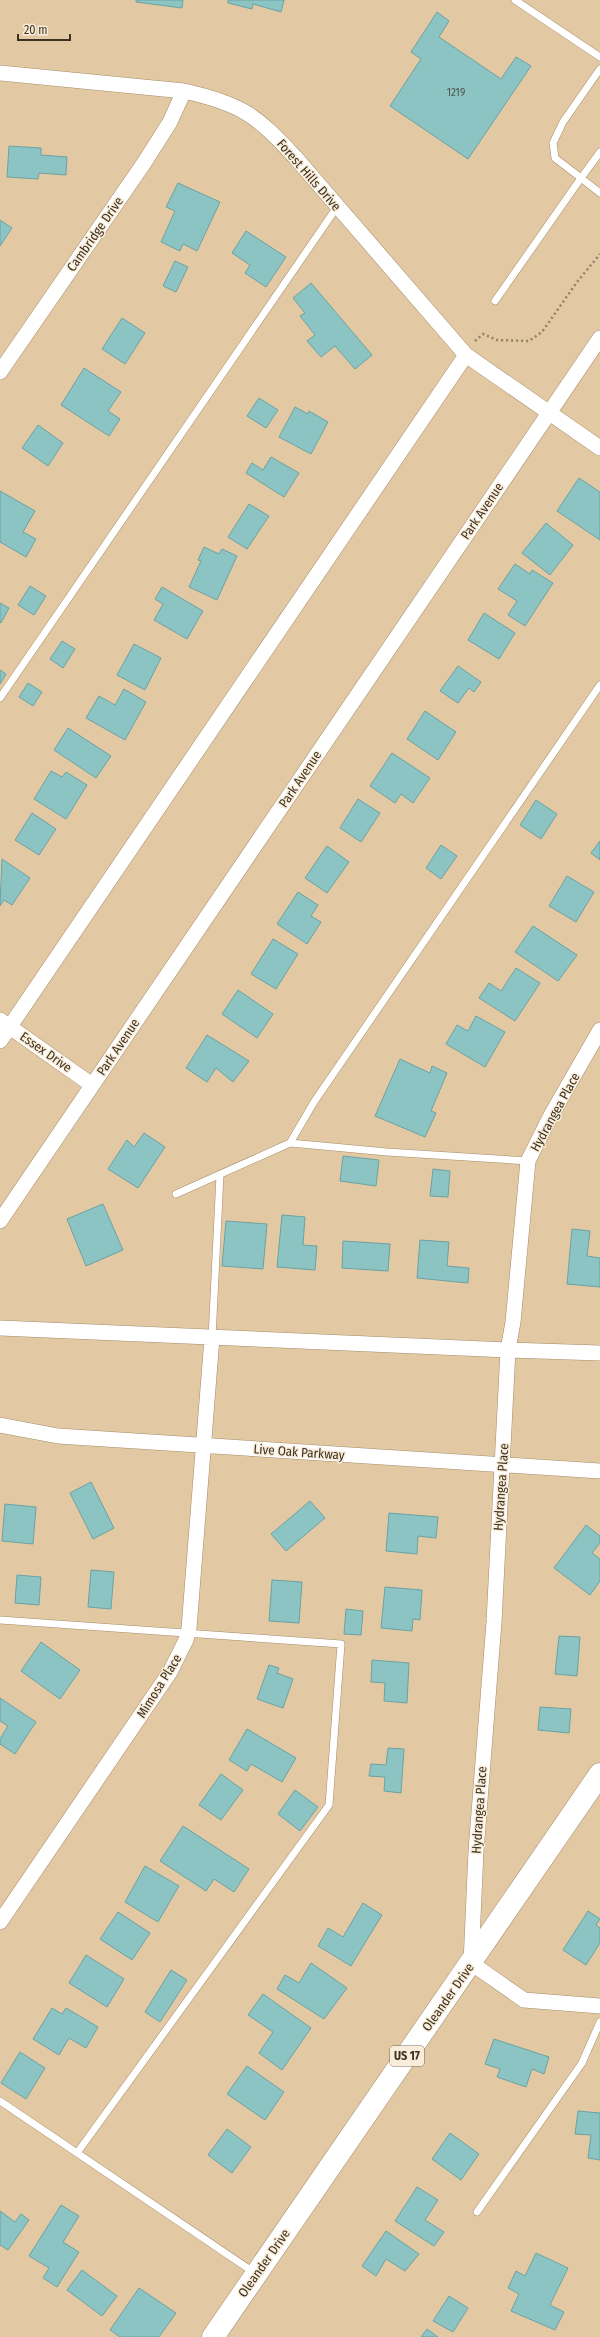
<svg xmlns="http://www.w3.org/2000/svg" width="600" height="2337" viewBox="0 0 600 2337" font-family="'Fira Sans Condensed',sans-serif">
<rect width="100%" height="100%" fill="#e3c9a3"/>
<path fill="#8cc4c4" stroke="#6ba2a2" d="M136,0H183L182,8L136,2Z
M228,0H284L281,12L253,4L252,9L228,3Z
M437,12L449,21L439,37L501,79L516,57L531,66L468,159L390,106L421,59L411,52Z
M9,146L41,148V155L67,157L66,175L39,173L38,179L7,177Z
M178,183L220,202L197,251L183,244L180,251L161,242L175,211L166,207Z
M0,220L12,228L0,246Z
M246,231L286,257L266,287L245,273L250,265L232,253Z
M175,261L188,267L176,292L163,286Z
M311,283L372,355L355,369L335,346L321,357L307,341L315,335L300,316L305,313L293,298Z
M122,318L145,333L125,364L102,349Z
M84,368L121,392L108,411L120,419L109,436L61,405Z
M259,398L278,410L266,428L247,416Z
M295,407L308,414L309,411L328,422L311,454L279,437Z
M38,425L63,443L48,466L22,448Z
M271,457L299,473L284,497L246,473L252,463L263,470Z
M579,478L600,492V540L557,511Z
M0,491L35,511L23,532L36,539L26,557L0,542Z
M249,504L269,516L247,549L228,537Z
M546,523L573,545L550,575L522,553Z
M204,547L219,554L222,549L237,556L217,600L189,587L201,561L198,560Z
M515,564L530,574L532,570L553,583L525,626L508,615L517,601L498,589Z
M30,586L46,596L34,615L18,605Z
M162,587L203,611L187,639L154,620L163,604L155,599Z
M0,603L9,608L1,623L0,622Z
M484,613L515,633L499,659L468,640Z
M62,641L75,649L63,668L50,659Z
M134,644L161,658L145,690L117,675Z
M458,666L481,682L474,692L469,688L458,703L440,691Z
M0,670L6,674L0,684Z
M28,683L42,692L33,706L19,697Z
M124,689L146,702L125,740L86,718L99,696L115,705Z
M425,711L456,732L438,760L407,739Z
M68,728L111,756L96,778L54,750Z
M392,753L430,778L413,803L401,794L395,803L370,786Z
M51,771L62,777L66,772L87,785L66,819L34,799Z
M358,799L380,813L361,842L340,828Z
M536,800L557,814L541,839L520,825Z
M32,813L56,829L39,855L15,840Z
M600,841V860L591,853Z
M441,845L457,856L441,879L426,868Z
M327,846L349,862L327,893L305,878Z
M2,859L30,878L12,905L4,900L0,906Z
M567,876L594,892L576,922L549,906Z
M298,892L318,905L311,916L321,922L307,944L277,924Z
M533,926L577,955L558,981L515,952Z
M273,939L298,954L276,989L251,974Z
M516,968L540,983L515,1021L479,998L489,983L501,991Z
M238,990L273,1014L257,1038L222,1014Z
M476,1016L505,1032L485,1067L446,1044L457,1025L468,1031Z
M207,1035L249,1061L233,1082L216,1068L207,1082L186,1068Z
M400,1059L430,1073L432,1066L447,1073L431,1111L436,1113L425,1137L375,1116Z
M144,1133L165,1147L138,1188L108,1169L127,1140L134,1147Z
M343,1156L379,1160L376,1186L340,1181Z
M433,1169L450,1171L448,1197L430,1196Z
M103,1204L123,1250L86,1266L67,1219Z
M282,1215L305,1217L303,1245L317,1246L315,1270L277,1267Z
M226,1221L267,1224L263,1269L222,1266Z
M572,1229L590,1231L587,1256L600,1258V1287L567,1284Z
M420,1240L449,1242L447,1266L469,1268L468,1283L417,1278Z
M343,1241L390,1244L388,1271L342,1268Z
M91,1482L114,1528L93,1539L70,1493Z
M310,1501L325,1518L286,1551L271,1534Z
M5,1504L36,1507L33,1544L2,1541Z
M389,1513L438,1517L436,1538L418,1536L417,1554L386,1551Z
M586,1525L600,1536V1543L592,1553L600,1559V1581L590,1595L554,1568Z
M91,1570L114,1572L111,1609L88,1607Z
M17,1575L41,1577L39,1605L15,1603Z
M272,1580L302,1582L299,1623L269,1621Z
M385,1587L422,1590L420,1620L413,1619L412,1631L381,1628Z
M346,1609L363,1611L361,1635L344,1634Z
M559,1636L580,1637L577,1676L555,1674Z
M41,1642L80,1670L60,1699L21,1671Z
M372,1660L409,1663L407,1703L384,1701L385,1683L371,1682Z
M269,1665L279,1668L277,1673L293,1679L283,1708L257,1699Z
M0,1698L36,1722L15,1754L0,1744V1739L8,1726L0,1721Z
M540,1707L571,1709L569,1733L538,1730Z
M247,1729L296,1758L282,1782L251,1764L247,1771L229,1760Z
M388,1748L404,1749L401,1793L384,1791L385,1777L369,1776L371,1764L386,1765Z
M221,1774L243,1790L221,1820L199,1805Z
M295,1790L318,1807L300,1831L278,1814Z
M183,1826L249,1869L234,1892L214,1879L206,1891L160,1861Z
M145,1866L179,1886L158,1922L125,1902Z
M363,1903L382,1915L351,1966L318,1946L328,1928L343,1937Z
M588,1911L600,1919L596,1925L600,1928V1943L586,1965L563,1950Z
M118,1912L150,1933L132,1960L100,1939Z
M86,1955L124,1979L107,2007L69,1983Z
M311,1963L347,1988L324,2019L277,1989L285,1975L299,1983Z
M171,1970L187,1980L160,2022L145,2012Z
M263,1994L311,2028L282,2070L259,2053L273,2032L248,2015Z
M52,2008L62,2014L66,2008L98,2027L86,2048L69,2038L59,2055L33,2039Z
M494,2039L549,2057L544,2074L532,2069L526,2087L497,2077L500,2069L485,2064Z
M20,2052L45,2068L26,2099L1,2083Z
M247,2066L284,2092L265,2120L227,2094Z
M578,2111L600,2113V2160L588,2158L591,2135L575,2134Z
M227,2129L251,2147L232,2173L208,2155Z
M450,2133L479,2154L461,2180L432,2159Z
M417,2187L438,2200L425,2220L444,2232L434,2246L395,2221Z
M61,2205L79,2216L63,2242L79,2252L57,2287L43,2278L49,2268L29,2256Z
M0,2211L15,2222L21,2214L29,2220L8,2250L0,2245Z
M386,2231L419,2254L405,2271L386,2259L376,2276L362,2266Z
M536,2253L568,2268L550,2305L564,2312L555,2330L511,2311L519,2294L508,2288L516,2271L525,2276Z
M82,2270L117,2296L102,2316L67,2290Z
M139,2288L176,2313L159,2337H120L110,2330Z
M449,2296L468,2308L453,2332L433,2321Z
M427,2329L438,2337H421Z"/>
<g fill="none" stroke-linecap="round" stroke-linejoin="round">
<defs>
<path id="service" d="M515,0L600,57
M600,152L581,178L600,193
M495,301L581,178L555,158L553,143L563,122L600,69
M0,698L337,207
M290,1143L387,1152L528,1161
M176,1194L290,1143L314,1102L600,685
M212,1338L220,1175
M0,1620L341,1644L329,1805L77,2153
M0,2101L255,2273
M477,2212L582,2063L600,2022"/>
<path id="minor" d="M0,73L184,91C242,104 256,115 295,157L466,355L600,448
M0,372L144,163L170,122L184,91
M0,1020L92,1085
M600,1030L550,1117L528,1161L513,1322L508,1350L494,1622L476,1851L471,1963L524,2000L600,2006
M0,1041L466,355
M0,1221L600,338
M0,1328L508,1350L600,1353
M0,1425L58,1436L600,1471
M0,1922L170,1672L186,1640L189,1628L212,1338"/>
<path id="primary" d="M213,2337L600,1774"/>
</defs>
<use href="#service" stroke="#a58c69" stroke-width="8"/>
<use href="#minor" stroke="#a58c69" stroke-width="16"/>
<use href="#primary" stroke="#a58c69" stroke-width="23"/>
<path stroke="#938065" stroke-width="2.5" stroke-dasharray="2 3" stroke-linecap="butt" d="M475,341L483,334L497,340L529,341L542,332L577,282L600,254"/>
<use href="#service" stroke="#fff" stroke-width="7"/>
<use href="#minor" stroke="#fff" stroke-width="15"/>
<use href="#primary" stroke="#fff" stroke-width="22"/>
</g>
<g text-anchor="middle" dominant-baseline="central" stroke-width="3" stroke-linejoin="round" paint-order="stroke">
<g font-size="11" fill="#50564a">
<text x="456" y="92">1219</text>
</g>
<rect fill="#f9ecd9" stroke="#756959" stroke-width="1" x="390" y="2046" width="34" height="20" rx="3"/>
<g font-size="12" font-weight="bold" fill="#3c3122">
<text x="407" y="2056">US 17</text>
</g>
<g font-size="13" fill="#3c3122" stroke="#f9ecd9">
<text transform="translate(309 175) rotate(49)">Forest Hills Drive</text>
<text transform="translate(95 234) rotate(-55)">Cambridge Drive</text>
<text transform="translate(482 511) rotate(-56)">Park Avenue</text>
<text transform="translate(300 779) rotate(-56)">Park Avenue</text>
<text transform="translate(118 1047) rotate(-56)">Park Avenue</text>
<text transform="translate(46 1052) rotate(35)">Essex Drive</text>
<text transform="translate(555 1112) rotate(-61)">Hydrangea Place</text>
<text transform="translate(299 1452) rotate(4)">Live Oak Parkway</text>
<text transform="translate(501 1487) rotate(-86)">Hydrangea Place</text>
<text transform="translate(159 1686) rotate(-58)">Mimosa Place</text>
<text transform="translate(479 1810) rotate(-86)">Hydrangea Place</text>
<text transform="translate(448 1997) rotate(-55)">Oleander Drive</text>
<text transform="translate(264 2263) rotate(-55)">Oleander Drive</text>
</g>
</g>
<path d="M18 34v6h52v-6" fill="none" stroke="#3c3122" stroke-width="2"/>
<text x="24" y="34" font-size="12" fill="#3c3122" stroke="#f9ecd9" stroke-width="3" paint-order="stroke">20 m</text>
</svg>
